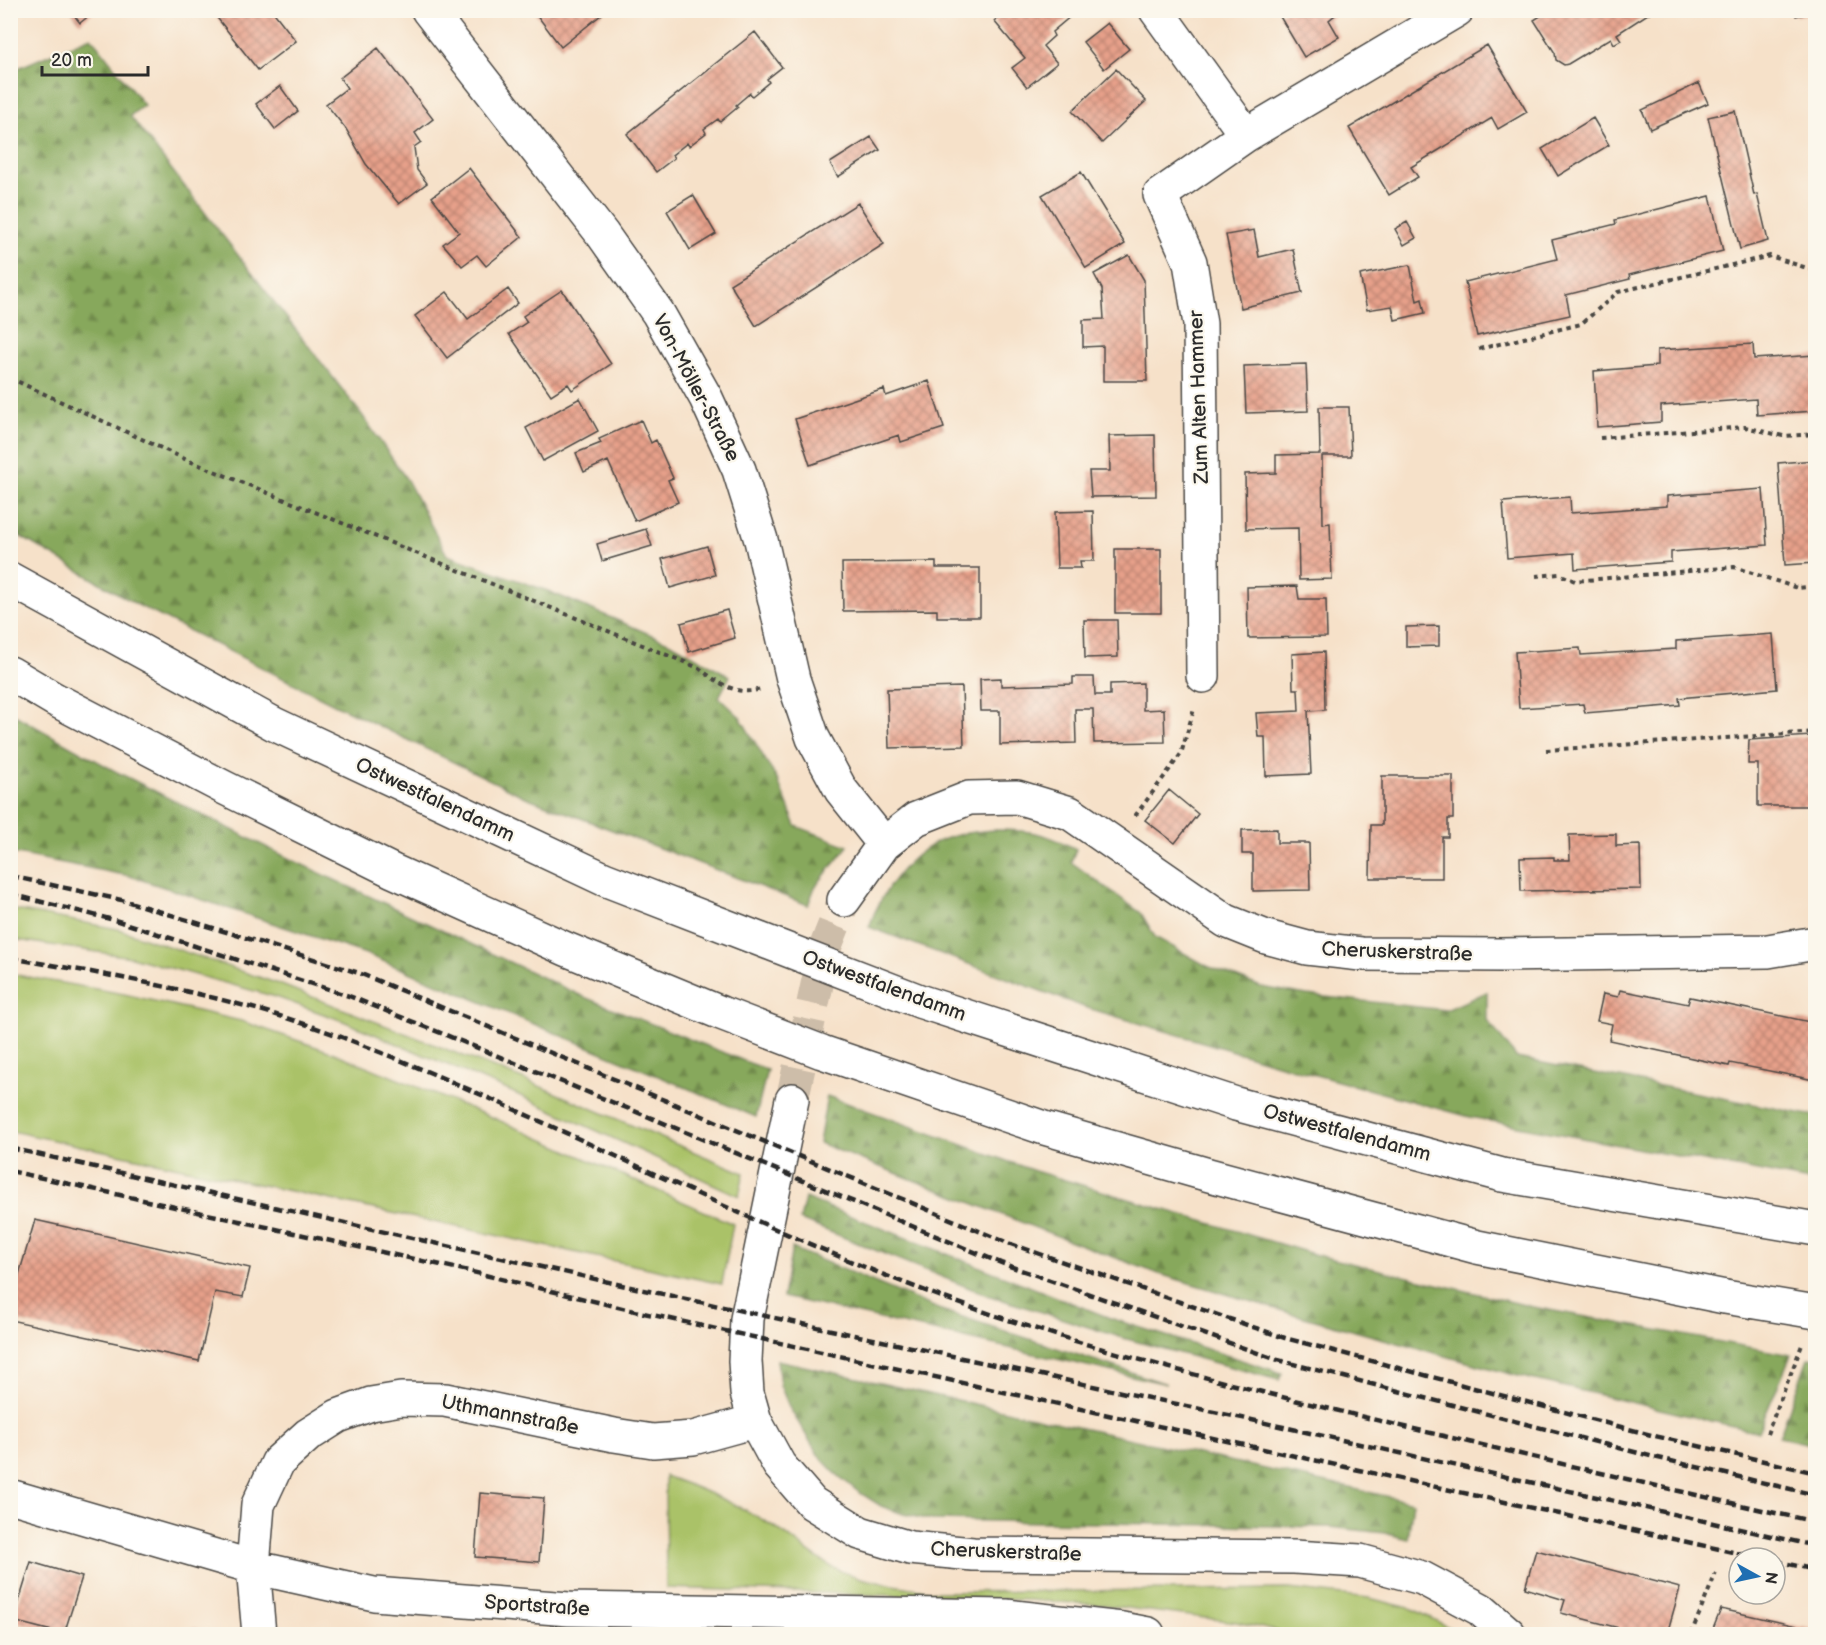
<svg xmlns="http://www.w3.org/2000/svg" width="1826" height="1645" viewBox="0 0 1826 1645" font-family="'Balsamiq Sans',sans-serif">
<defs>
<pattern id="forest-firs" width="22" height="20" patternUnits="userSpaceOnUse" patternTransform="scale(1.5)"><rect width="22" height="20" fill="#87a85c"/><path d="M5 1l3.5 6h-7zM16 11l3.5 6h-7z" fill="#6f894c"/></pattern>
<pattern id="building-cross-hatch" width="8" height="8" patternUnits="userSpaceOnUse" patternTransform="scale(1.5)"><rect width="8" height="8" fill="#e7a08a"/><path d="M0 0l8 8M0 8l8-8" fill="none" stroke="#bb8371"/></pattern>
</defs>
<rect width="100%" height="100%" fill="#fbf7ec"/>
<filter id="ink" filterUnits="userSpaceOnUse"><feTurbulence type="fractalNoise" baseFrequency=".0167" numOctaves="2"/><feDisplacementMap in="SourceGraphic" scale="12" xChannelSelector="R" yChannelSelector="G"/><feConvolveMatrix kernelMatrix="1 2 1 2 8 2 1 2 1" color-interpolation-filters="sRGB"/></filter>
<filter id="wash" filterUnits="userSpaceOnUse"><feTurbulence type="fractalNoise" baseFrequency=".008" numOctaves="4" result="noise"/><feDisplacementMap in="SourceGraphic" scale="24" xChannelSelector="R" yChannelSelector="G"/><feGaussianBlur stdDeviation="1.35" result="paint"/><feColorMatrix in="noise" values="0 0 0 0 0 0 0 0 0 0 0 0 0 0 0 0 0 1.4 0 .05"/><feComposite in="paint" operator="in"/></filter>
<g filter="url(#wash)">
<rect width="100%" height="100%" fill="#f6e1c9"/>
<path fill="#aac267" stroke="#6a7649" stroke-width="1.5" d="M10,909L118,929L279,984L520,1078L744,1173L739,1196L512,1092L343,1021L276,997L131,957L11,939Z
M11,974L124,994L241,1021L334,1053L496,1119L733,1224L722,1284L11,1131Z
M665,1476C702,1489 739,1505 773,1526C794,1539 812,1557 834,1568C865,1583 903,1586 937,1592L1289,1589L1369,1598L1413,1609L1462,1634H1290L1236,1622L1104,1605L1028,1600L666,1588Z"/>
<path fill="url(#forest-firs)" stroke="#596a44" stroke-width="1.5" d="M91,37L144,105L130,116L362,415L407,480L447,555L548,591L673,644L730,676L719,697L740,717L778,781L796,826L848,846L815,887L808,905L523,796L332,703L136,604L11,531V71Z
M11,713L115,771L290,859L584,997L767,1070L756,1117L366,954L130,876L11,853Z
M996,830C1031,830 1045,833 1076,849L1071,862L1141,913L1155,937L1207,966L1261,987L1307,995L1446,1010L1487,992V1020L1517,1058L1815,1116V1182L1470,1117L1301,1071L1084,1007L869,927C881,891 912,848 950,837C965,832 980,831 996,830Z
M827,1096L1035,1171L1317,1255L1533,1307L1791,1355L1758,1432L1518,1376L1293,1314L1159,1274L1036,1228L819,1143Z
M805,1198L1110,1318L1282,1373L1279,1380L1123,1338L987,1295L800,1220Z
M792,1248L941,1310L1167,1384L783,1297Z
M1808,1358L1815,1359V1445L1779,1437Z
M777,1360L1413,1502L1408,1539L1384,1533L1329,1527L932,1520L903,1514L881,1506L857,1491L834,1472L819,1456L790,1409L780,1385Z"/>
<g id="blocks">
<path fill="url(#building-cross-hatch)" d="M70,10H96L80,23Z
M211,10H272L296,41L258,70Z
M533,10H607L561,47Z
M1006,10H1078L1052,32L1054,36L1043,46L1057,63L1027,87L1012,68L1025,58L994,21Z
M1286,10H1332L1335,15L1329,20L1339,37L1304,57L1279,15Z
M1550,10H1654L1617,34L1621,40L1614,44L1611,38L1568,64L1564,65L1556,60L1555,53L1534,20Z
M1794,10H1816V12L1796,16Z
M1107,23L1129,49L1104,69L1083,42Z
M755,32L782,67L767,79L769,82L752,96L750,93L736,105L738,107L720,122L718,119L704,129L706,133L689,146L687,143L672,155L674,158L656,172L627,134Z
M1487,45L1527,112L1498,129L1492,118L1411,167L1418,177L1389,195L1349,128Z
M378,48L433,119L415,133L421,142L414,147L417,170L427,183L399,204L366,164L346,129L326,104L347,88L340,78Z
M1116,69L1146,101L1102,143L1072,111Z
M1699,83L1708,103L1650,129L1642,110Z
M280,86L298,111L275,129L256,104Z
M1735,111L1754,195L1757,194L1768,241L1740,249L1708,117Z
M1593,118L1609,145L1558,176L1542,149Z
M871,137L880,150L838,177L830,163Z
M469,168L522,237L486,266L477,255L462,266L443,244L459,232L432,197Z
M1081,172L1125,244L1086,268L1042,195Z
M693,195L716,234L690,250L667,211Z
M1710,196L1723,251L1629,275L1630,279L1566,295L1570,315L1477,336L1465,282L1557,259L1552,240L1616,224L1615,220Z
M858,203L884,244L756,326L730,284Z
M1407,222L1416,238L1404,245L1395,229Z
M1254,230L1259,257L1293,249L1302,293L1241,308L1226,235Z
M1129,255L1144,280L1147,381H1103V346L1083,347V320L1104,319L1102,289L1094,274Z
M1410,265L1417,301L1422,299L1425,313L1395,320L1392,306L1367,310L1360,275Z
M508,289L518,303L447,358L415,316L447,292L468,319Z
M562,290L611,364L572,390L568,384L551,395L509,334L527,322L523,316Z
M1753,344L1754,359L1815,355V411L1757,415L1756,399L1661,406V422L1597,427L1594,371L1657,366V350Z
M1306,364L1308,411L1246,413L1244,366Z
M929,381L944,428L901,442L899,435L810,465L795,419L884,389L886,396Z
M580,398L598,431L543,461L526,428Z
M1319,407H1349L1351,456H1322L1323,524L1330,523L1332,579L1299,580L1298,528L1246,529L1245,474L1276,473V455L1320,454Z
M641,420L651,443L656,440L673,478L668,480L678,502L635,521L608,461L584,472L576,453L601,443L599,439Z
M1155,435L1156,496L1091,497L1089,471H1110L1109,436Z
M1815,460V563L1785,565L1778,463Z
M1763,489L1767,545L1671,552V562L1575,569L1574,553L1507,558L1503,502L1570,497L1571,513L1667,506V496Z
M1093,511L1094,561H1080L1081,568H1057L1055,512Z
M646,529L652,546L602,561L597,544Z
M707,546L715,575L670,588L662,559Z
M1115,549H1161V613H1115Z
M936,562V568H980V617H937V610L843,611L842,563Z
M1297,586L1299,599H1326L1327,637L1248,638L1247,587Z
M727,610L735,638L689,652L681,623Z
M1084,620H1117L1118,657L1085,658Z
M1439,626V646L1406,647V627Z
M1773,634L1777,689L1679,698L1680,705L1585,713L1583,704L1519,708L1515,652L1580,648L1581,655L1676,649V641Z
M1324,652L1325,710L1308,711L1311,774L1266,776L1265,737H1258L1256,713L1299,711L1298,689H1293L1292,654Z
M1073,677H1094L1095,695H1110V684L1143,683V710L1164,709L1165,742L1094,743L1093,709H1075L1076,743L1000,745V711H981L980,679L1001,678V686L1073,684Z
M962,687L964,746L889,748L887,689Z
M1812,736L1811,764H1815V806H1758V764H1748L1749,740Z
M1382,776H1453V819H1448V837H1442V878H1370L1371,825H1382Z
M1169,790L1198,814L1175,843L1145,820Z
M1277,829V843H1309L1310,890L1253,891V854H1242V830Z
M1616,834V846L1640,845L1641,889L1521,891L1520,858L1554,857V860H1570L1569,835Z
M1620,990L1688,1004L1690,997L1815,1023L1814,1080L1730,1063L1729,1066L1609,1040L1612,1024L1597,1021L1603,994L1618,997Z
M35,1220L250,1268L243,1297L215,1292L199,1361L10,1320V1305Z
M480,1493L544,1498L539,1562L475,1557Z
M1536,1550L1680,1588L1667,1634H1642L1561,1613L1565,1600L1525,1588Z
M31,1562L82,1577L64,1634L13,1621Z
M1721,1609L1815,1630V1634H1711Z
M198,1628V1634H154V1633Z
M596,1632H652V1634H596Z"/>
</g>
</g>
<g filter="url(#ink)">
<use href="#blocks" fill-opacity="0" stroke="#494643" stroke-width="1.5"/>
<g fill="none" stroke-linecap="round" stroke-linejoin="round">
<path stroke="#cdbda9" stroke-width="33" stroke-dasharray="33 16" stroke-linecap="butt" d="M792,1100L825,948L844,900"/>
<defs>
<path id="street" d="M428,10L603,235L658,313L706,398L739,470L761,540L793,679L813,738L841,790L884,844
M1156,10L1246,135
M1203,676L1200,324L1190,262L1160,195L1246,135L1457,10
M844,900L884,844L916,819L969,798L1017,797L1070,813L1226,921L1266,937L1307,948L1361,954L1502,955L1768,951L1816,943
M792,1100L747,1319L745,1361L747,1393L755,1421L779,1465L812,1503L860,1533L910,1548L973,1554L1294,1557L1360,1561L1422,1578L1480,1609L1509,1634
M10,1496L253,1567L374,1594L569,1609L1006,1616L1122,1629L1148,1634
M259,1634L253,1567L258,1505L278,1462L308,1435L338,1416L371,1404L401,1399L445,1400L614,1435L653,1441L693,1438L755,1421"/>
<path id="highway" d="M10,579L274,724L604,879L922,1002L1236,1104L1502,1175L1816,1229
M10,673L54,699L223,787L393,871L566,949L721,1013L822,1052L1044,1128L1209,1175L1477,1247L1725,1297"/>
</defs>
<use href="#street" stroke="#494643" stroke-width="36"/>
<use href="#highway" stroke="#494643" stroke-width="36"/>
<path stroke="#494643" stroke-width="4" stroke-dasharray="4.5 4.5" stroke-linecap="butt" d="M1479,349L1581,324L1618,292L1770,256L1816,271
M10,378L187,460L699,668C717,682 737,697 761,689
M1600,438L1745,427L1783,436L1816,434
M1536,576L1559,574L1575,581L1734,567L1797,588L1816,586
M1546,750L1816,732
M1135,816L1181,754L1194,709
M1767,1434L1802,1345
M1691,1634L1716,1573"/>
<use href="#street" stroke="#fff" stroke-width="33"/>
<use href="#highway" stroke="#fff" stroke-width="33"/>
<path stroke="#2b2b2b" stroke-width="4.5" stroke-dasharray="9 4.5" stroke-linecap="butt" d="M10,876L126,901L359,973L1008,1243L1285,1338L1655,1436L1816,1473
M10,894L118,921L349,996L649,1117L1001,1263L1278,1360L1654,1457L1816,1495
M10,958C123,977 237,997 344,1038C546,1115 736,1221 939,1296C1088,1350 1243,1388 1397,1425C1537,1458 1676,1491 1816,1522
M10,1148L644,1290L1261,1422L1816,1546
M10,1171L464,1270L639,1312L1760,1558
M1775,1561L1816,1570"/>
<defs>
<path id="highway-bridge" d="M1725,1297L1816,1312"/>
</defs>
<use href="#highway-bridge" stroke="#494643" stroke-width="36" stroke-linecap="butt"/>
<use href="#highway-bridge" stroke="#fff" stroke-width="33"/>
</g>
</g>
<g text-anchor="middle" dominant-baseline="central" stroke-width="4.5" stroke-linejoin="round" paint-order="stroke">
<g font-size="20" fill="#2b2b2b" stroke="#fbf7ec">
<text transform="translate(696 388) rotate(62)">Von-Möller-Straße</text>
<text transform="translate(1199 397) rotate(-92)">Zum Alten Hammer</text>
<text transform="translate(435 800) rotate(25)">Ostwestfalendamm</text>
<text transform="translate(1397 952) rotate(2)">Cheruskerstraße</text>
<text transform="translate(884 986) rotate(20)">Ostwestfalendamm</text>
<text transform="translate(1347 1133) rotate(15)">Ostwestfalendamm</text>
<text transform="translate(510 1415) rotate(11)">Uthmannstraße</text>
<text transform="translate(1006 1552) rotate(2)">Cheruskerstraße</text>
<text transform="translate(537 1606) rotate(4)">Sportstraße</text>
</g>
</g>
<rect width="1826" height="1645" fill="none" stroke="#fbf7ec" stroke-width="36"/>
<g transform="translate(1757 1576) rotate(98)"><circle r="28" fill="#fbf7ec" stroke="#a8a59f" stroke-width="1.5"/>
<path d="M0-4.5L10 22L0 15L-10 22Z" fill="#1f6fb2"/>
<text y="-9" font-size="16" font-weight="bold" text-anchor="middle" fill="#2b2b2b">N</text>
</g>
<path d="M42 66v9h106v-9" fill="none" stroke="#2b2b2b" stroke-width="3"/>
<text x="51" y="66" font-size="18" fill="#2b2b2b" stroke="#fbf7ec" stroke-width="4.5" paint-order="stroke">20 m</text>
</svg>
